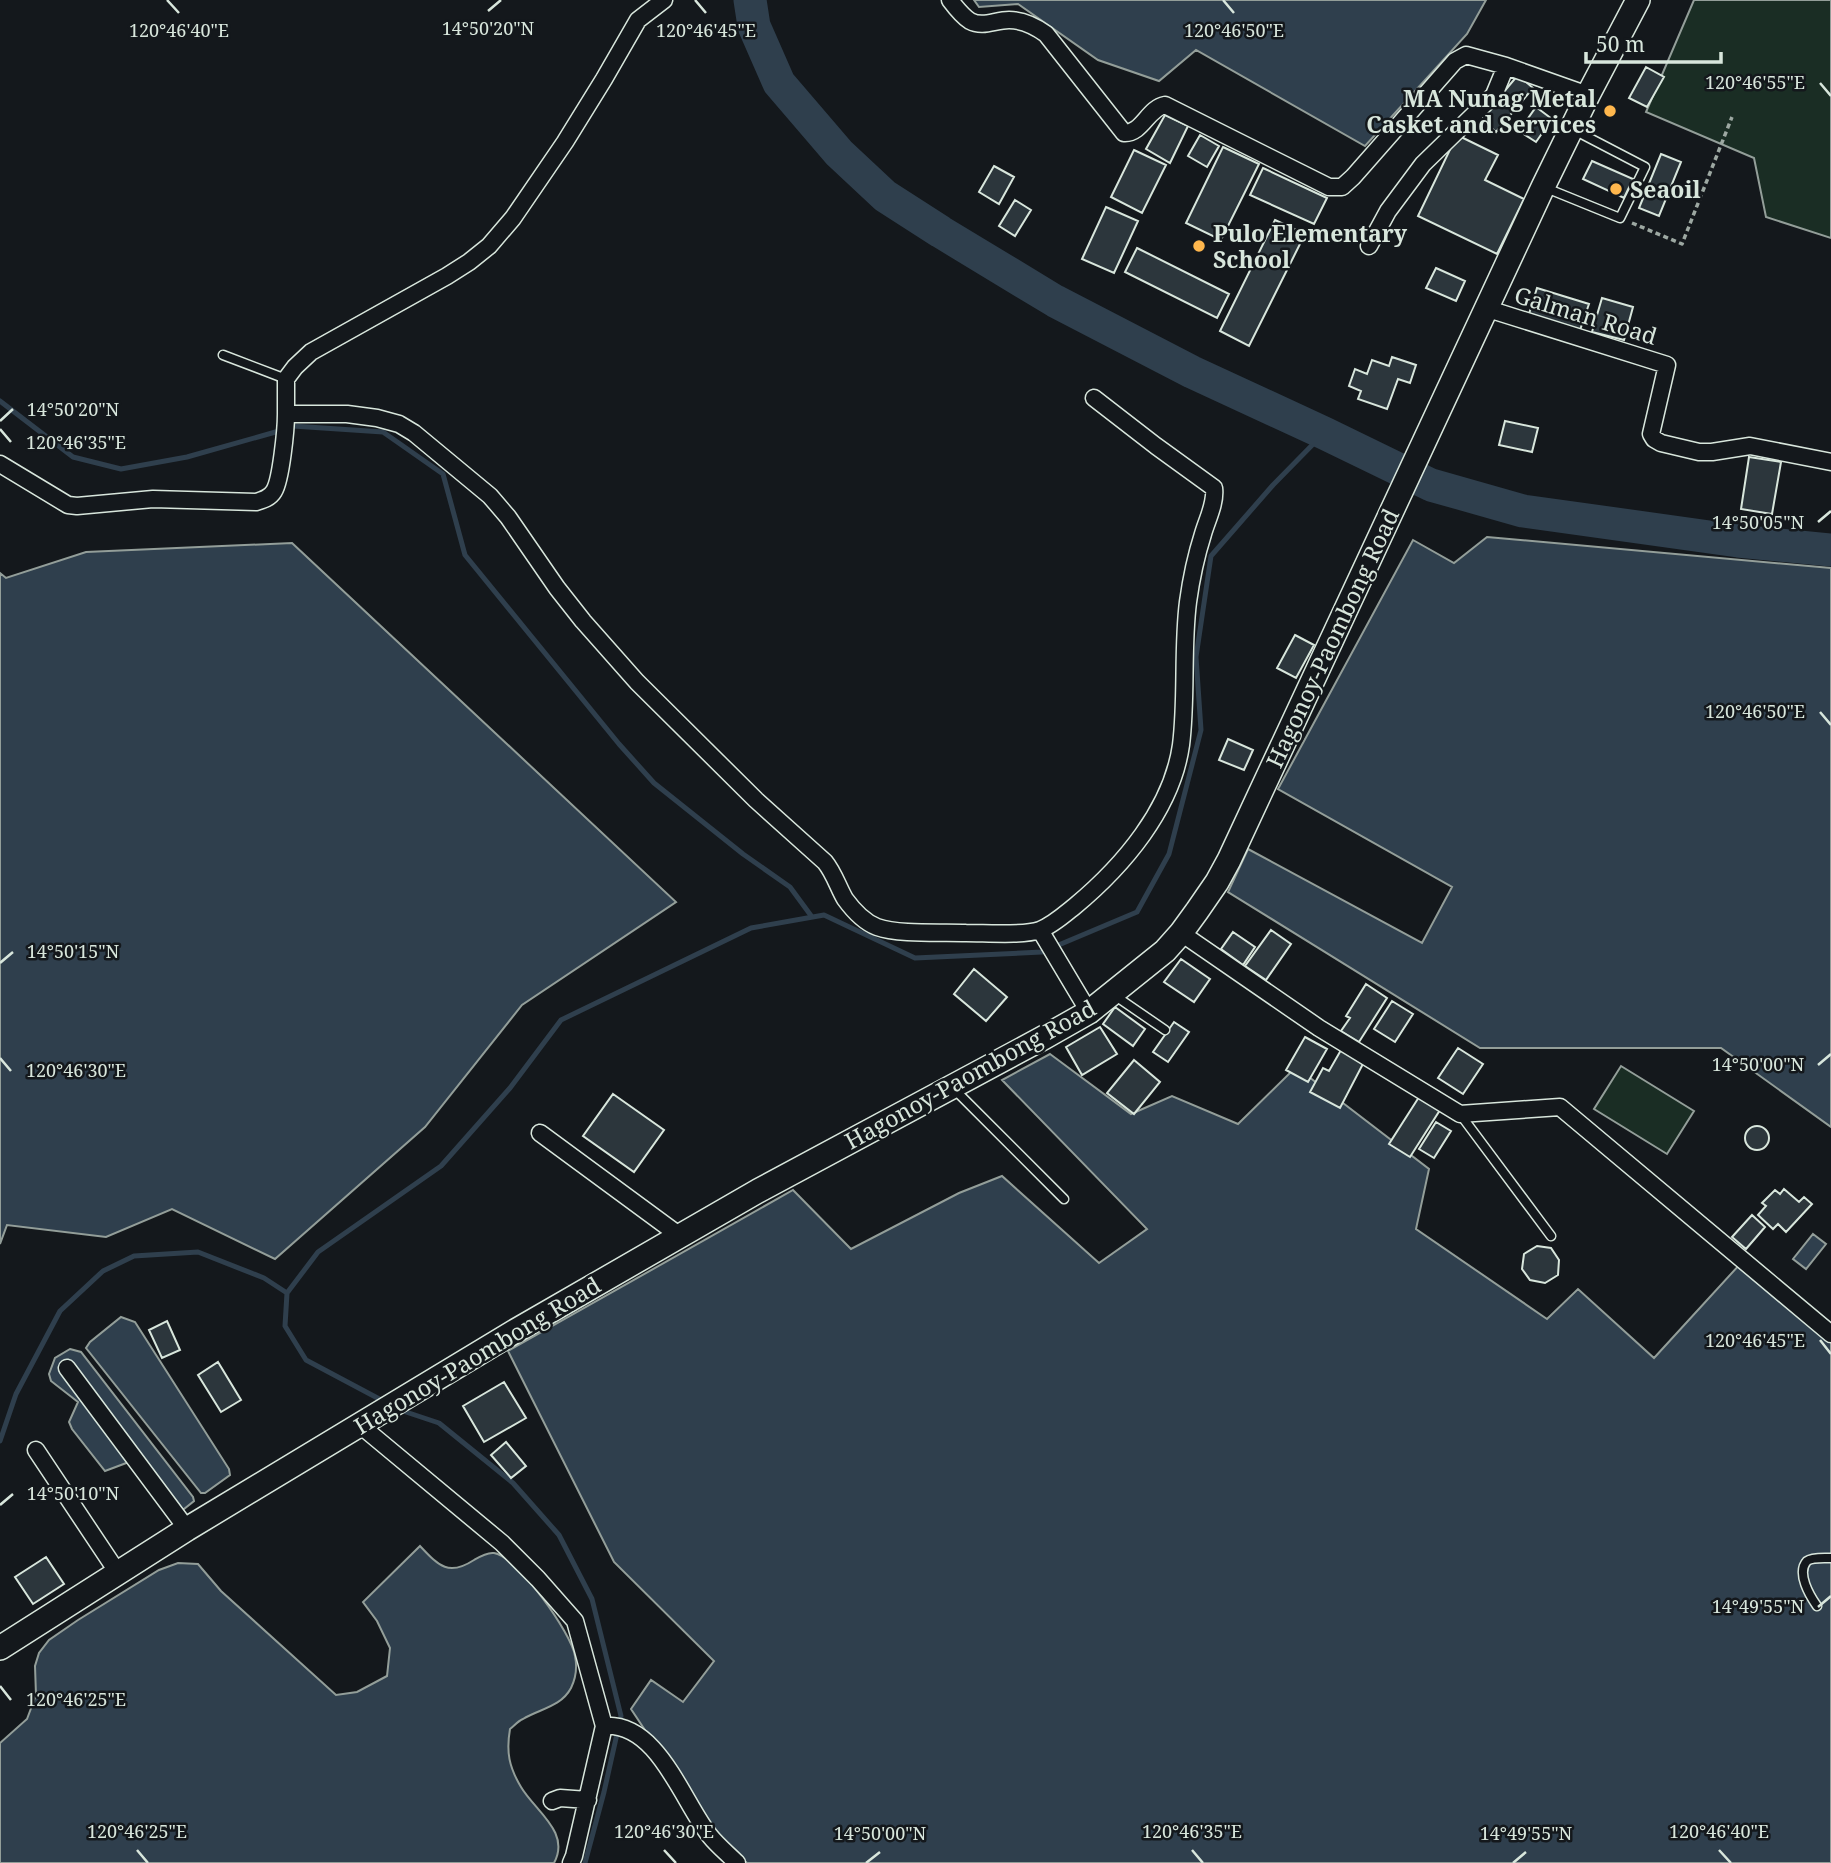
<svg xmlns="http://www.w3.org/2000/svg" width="1831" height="1863" viewBox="0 0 1831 1863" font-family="'Noto Serif',serif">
<rect width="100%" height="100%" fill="#14181c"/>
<path fill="#1a2d24" stroke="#939e99" stroke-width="2" d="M1694,0H1831V238L1766,217L1754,158L1646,112Z
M1621,1066L1694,1111L1667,1154L1594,1109Z"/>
<path fill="#2f3f4d" stroke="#939e99" stroke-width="2" d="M974,0H1486L1467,34L1365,146L1196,50L1159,81L1098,60L1018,4L979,7Z
M1487,537L1831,568V1127L1721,1048H1480L1228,892L1248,849L1422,943L1452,887L1278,789L1413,540L1454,563Z
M292,543L676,902L522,1005L425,1127L275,1259L172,1209L106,1237L7,1225L0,1244V573L6,578L86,552Z
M1050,1054L1131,1114L1172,1096L1238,1124L1296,1067L1429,1169L1416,1229L1547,1319L1578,1289L1654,1358L1741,1263L1831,1335V1863H747L712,1831L631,1709L651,1680L683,1702L714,1661L614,1562L508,1351L793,1190L851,1249L959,1193L1002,1176L1099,1263L1147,1229L1002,1080Z
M1813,1234L1826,1244L1806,1269L1793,1259Z
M121,1317L135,1322L229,1469L230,1475L205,1493H201L86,1348L90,1342Z
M70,1349L81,1352L193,1497L194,1501L179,1513L129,1462L105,1471L72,1429L69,1422L78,1402L51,1381L49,1374L55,1358Z
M420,1546C438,1565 448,1577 474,1560C479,1557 487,1552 494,1553C517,1556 572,1634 575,1656C577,1666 576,1678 571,1688C561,1707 539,1709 523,1719C518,1721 514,1726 510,1729C506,1752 509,1767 521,1787C535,1811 571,1832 554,1863H0V1743L27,1719L36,1695L35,1666L39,1653L49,1640L78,1620L159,1570L178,1563L198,1564L221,1591L336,1695L357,1692L387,1676L390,1648L377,1621L363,1602Z"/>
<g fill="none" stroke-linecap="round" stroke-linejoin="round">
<path stroke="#2f3f4d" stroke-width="5" d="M0,401L73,457L121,469L187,457L279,431
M293,426L383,432L443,474L465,555L619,744L654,783L743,854L790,887L812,917
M385,1402L306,1360L285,1326L287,1293L318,1252L441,1166L510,1088L561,1020L751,928L824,915L915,958L1042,952L1137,912L1169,854L1201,730L1196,657L1211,556L1273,485L1324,433
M400,1410L439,1423L513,1483L559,1535L592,1599L621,1716L604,1792L585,1863
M0,1441L16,1394L60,1311L103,1271L134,1256L198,1252L264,1278L287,1293"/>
<path stroke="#2f3f4d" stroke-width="33" d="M750,0L754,26L779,83L839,153L885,196L941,232L1055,301L1192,372L1324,433L1431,485L1523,511L1738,541L1831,550"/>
</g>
<path fill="#2c363c" stroke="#d8e6dc" stroke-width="2" d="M1646,67L1664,77L1647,107L1629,98Z
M1518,75L1533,88L1496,132L1481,119Z
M1536,107L1552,119L1536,142L1519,131Z
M1165,115L1188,126L1170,163L1146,149Z
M1200,135L1219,146L1207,167L1188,156Z
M1457,135L1498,155L1485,180L1524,199L1497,254L1418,216Z
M1223,147L1259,164L1221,240L1186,223Z
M1134,150L1166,165L1142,213L1111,197Z
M1661,154L1681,162L1659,216L1639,208Z
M1592,161L1633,179L1624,198L1583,179Z
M994,166L1014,177L999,204L979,192Z
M1263,168L1327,198L1314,224L1250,195Z
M1015,200L1031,210L1015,236L999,226Z
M1106,207L1138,221L1114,273L1082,259Z
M1275,220L1305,234L1249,346L1220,331Z
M1137,248L1229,294L1217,318L1125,272Z
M1436,268L1465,281L1456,301L1426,288Z
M1537,288L1589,304L1580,330L1529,314Z
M1602,298L1633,307L1624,340L1592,332Z
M1392,357L1416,365L1410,383L1398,379L1387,409L1358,399L1361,391L1349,386L1355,369L1367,374L1372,360L1389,366Z
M1505,421L1538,428L1532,452L1499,445Z
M1749,457L1781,462L1772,514L1741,509Z
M1295,635L1314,645L1296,678L1277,668Z
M1228,739L1253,750L1244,770L1219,760Z
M1271,930L1291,944L1266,980L1245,966Z
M1233,932L1255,947L1243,965L1221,949Z
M1181,959L1210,979L1194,1002L1164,982Z
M974,969L1007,997L986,1021L954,994Z
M1366,984L1387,998L1359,1042L1341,1031L1350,1018L1346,1016Z
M1392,1001L1413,1014L1395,1042L1374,1029Z
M1115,1007L1145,1029L1133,1046L1103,1024Z
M1174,1022L1189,1032L1168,1062L1153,1052Z
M1100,1027L1117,1054L1082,1075L1066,1047Z
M1305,1037L1327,1049L1308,1082L1286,1070Z
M1458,1048L1483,1064L1463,1094L1438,1078Z
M1341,1050L1364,1062L1340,1108L1310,1092L1323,1068L1329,1071Z
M1134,1060L1160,1082L1134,1114L1107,1093Z
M613,1094L664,1130L634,1172L583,1136Z
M1419,1097L1440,1110L1410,1157L1389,1144Z
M1436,1122L1451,1131L1434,1158L1419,1149Z
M1745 1138a12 12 0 1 1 24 0a12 12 0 1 1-24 0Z
M1784,1189L1799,1202L1804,1197L1812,1204L1786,1232L1778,1224L1773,1229L1758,1215L1766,1206L1762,1203L1775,1190L1780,1194Z
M1752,1215L1765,1227L1746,1249L1732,1237Z
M1537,1246L1551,1248L1559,1260L1558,1275L1545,1283L1530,1280L1522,1269L1524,1254Z
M167,1321L180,1350L162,1358L149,1330Z
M218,1362L241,1400L221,1412L198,1375Z
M504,1382L526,1418L484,1442L463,1406Z
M506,1442L526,1466L511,1478L491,1455Z
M46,1557L64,1584L33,1604L15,1577Z"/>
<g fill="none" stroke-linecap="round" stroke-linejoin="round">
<defs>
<path id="lane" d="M1546,188L1620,218L1645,167L1574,130
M223,355L286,379
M1114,995L1165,1030
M954,1089L1064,1199
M1460,1114L1551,1236
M1817,1606C1810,1596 1796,1573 1807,1561C1812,1557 1825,1558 1831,1558"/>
<path id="street" d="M664,0L638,20L604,79L565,142L513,218L489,246L469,262L447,276L311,352L295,367L286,379V414H347L377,418L399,424L414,433L490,496L508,517L557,588L583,621L637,682L756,800L825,862C834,873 838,887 845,899C853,910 864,922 877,927C899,935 941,932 966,933C987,933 1022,936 1040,930C1053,925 1065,914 1075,906C1123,866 1172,809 1181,745C1187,698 1182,649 1188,602C1191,580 1196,556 1203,534C1207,520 1216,503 1214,488L1156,446L1094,398
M950,0C956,8 962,16 970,21C983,28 995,20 1009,20C1023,20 1035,26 1046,34L1124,133C1142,134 1148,108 1165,105L1329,187H1342L1353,177L1455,61L1466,55L1506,66L1588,95
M1369,246L1388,211L1423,164L1494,95L1506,66
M1485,308L1667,365L1651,434L1654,439L1661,443L1699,452H1712L1750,446L1831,462
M0,464L68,505L77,506L153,499L256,502C263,500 270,498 274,491C281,480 286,429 286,414
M1040,930L1089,1012
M1181,933L1319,1028L1460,1114L1560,1107L1831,1334
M540,1133L680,1236
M67,1368L187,1529
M360,1425L502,1543L538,1579L575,1621L604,1726L574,1856L571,1863
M36,1450L118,1573
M604,1726C658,1722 682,1801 710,1836C717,1845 728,1854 737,1863
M552,1801L560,1798L588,1800"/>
<path id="secondary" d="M0,1648L187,1529L517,1330L758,1191L1043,1038L1089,1012L1165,951L1181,933L1197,911L1217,882L1229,860L1543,187L1588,95L1638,0"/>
</defs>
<use href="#lane" stroke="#d8e6dc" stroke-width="11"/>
<use href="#street" stroke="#d8e6dc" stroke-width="19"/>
<use href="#secondary" stroke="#d8e6dc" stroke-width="26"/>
<path stroke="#9da8a2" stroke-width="3.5" stroke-dasharray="5 3.5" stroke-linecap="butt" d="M1632,223L1682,244L1732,117"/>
<use href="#lane" stroke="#14181c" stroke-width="8"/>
<use href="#street" stroke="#14181c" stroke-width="16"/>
<use href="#secondary" stroke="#14181c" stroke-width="23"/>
</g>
<path fill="none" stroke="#d8e6dc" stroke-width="2.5" d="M167,0L179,13M695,0L706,13M1223,0L1234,13M488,11L501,0M1820,83L1831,96M0,421L13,409M0,429L11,442M1818,522L1831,511M1820,712L1831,725M0,963L13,952M0,1058L11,1071M1818,1065L1831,1054M1820,1340L1831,1354M0,1505L13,1494M1818,1607L1831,1596M0,1686L11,1700M137,1850L148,1863M664,1850L676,1863M1192,1850L1203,1863M1719,1850L1731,1863M866,1863L880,1852M1513,1863L1526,1852"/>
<g fill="#ffb74d" stroke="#14181c" stroke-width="2.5">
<circle cx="1610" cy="111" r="7"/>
<circle cx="1616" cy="189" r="7"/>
<circle cx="1199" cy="246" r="7"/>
</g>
<g text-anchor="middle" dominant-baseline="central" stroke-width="5" stroke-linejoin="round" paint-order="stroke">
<g font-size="23" font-weight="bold" fill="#d8e6dc" stroke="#14181c" text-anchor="start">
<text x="1596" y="98" text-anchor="end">MA Nunag Metal<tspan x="1596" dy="26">Casket and Services</tspan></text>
<text x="1630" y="189">Seaoil</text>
<text x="1213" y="233">Pulo Elementary<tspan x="1213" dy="26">School</tspan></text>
</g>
<g font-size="23" fill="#d8e6dc" stroke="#14181c">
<text transform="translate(1586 315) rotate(17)">Galman Road</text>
<text transform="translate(1332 638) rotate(-65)">Hagonoy-Paombong Road</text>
<text transform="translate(970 1074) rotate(-29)">Hagonoy-Paombong Road</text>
<text transform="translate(477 1355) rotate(-31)">Hagonoy-Paombong Road</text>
</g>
</g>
<g font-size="18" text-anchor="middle" fill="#d8e6dc" stroke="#14181c" stroke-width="5" stroke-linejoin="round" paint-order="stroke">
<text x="488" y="35">14°50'20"N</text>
<text x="179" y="37">120°46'40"E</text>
<text x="706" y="37">120°46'45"E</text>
<text x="1234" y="37">120°46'50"E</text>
<text x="1755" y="89">120°46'55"E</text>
<text x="73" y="416">14°50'20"N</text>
<text x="76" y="449">120°46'35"E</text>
<text x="1758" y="529">14°50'05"N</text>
<text x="1755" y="718">120°46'50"E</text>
<text x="73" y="958">14°50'15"N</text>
<text x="1758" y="1071">14°50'00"N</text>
<text x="76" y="1077">120°46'30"E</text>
<text x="1755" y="1347">120°46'45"E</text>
<text x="73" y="1500">14°50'10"N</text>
<text x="1758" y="1613">14°49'55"N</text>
<text x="76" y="1706">120°46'25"E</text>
<text x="137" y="1838">120°46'25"E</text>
<text x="664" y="1838">120°46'30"E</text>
<text x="1192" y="1838">120°46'35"E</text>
<text x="1719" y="1838">120°46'40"E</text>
<text x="880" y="1840">14°50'00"N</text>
<text x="1526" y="1840">14°49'55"N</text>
</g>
<path d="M1586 52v10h135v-10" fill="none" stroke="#d8e6dc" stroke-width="3.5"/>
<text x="1596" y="52" font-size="21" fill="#d8e6dc" stroke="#14181c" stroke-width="5" paint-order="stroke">50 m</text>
</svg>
